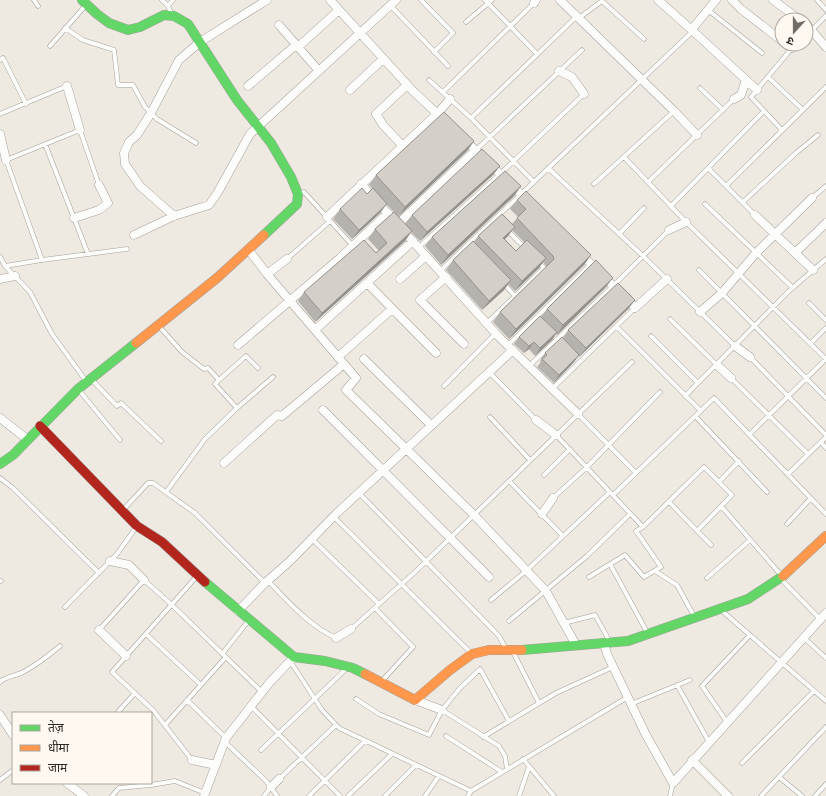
<svg xmlns="http://www.w3.org/2000/svg" width="826" height="796" viewBox="0 0 826 796" font-family="'Roboto Condensed','Noto Sans Devanagari',sans-serif">
<rect width="100%" height="100%" fill="#eeeae2"/>
<g fill="none" stroke-linecap="round" stroke-linejoin="round">
<defs>
<path id="lane" d="M34,0L38,6
M162,0L168,6
M421,0L453,33L434,52
M485,0L537,54
M817,0L826,10
M390,5L448,66
M708,10L762,53
M171,13L168,6L173,0
M579,18L602,1L644,39
M466,22L492,0
M65,28L83,40L114,50L118,85H133L145,107L157,119L196,143
M812,30L826,16
M50,46L86,5
M0,60L3,58L26,104
M768,77L802,109
M429,80L471,118L534,182
M700,88L723,110
M443,92L534,3
M0,114L67,86
M471,118L576,17
M782,130L751,97L792,48
M45,144L88,254
M476,150L582,50
M624,157L686,222L826,359
M548,168L643,256L735,346
M708,168L755,215
M648,182L734,99
M594,184L674,111
M726,186L826,87
M299,193L304,192L353,246
M812,198L826,186
M743,202L797,152L818,135
M705,204L793,288
M671,206L764,111
M507,230L525,248
M619,234L644,208
M419,247L500,174L584,94
M0,257L5,266L30,292L52,334L86,381
M287,259L330,221
M42,260L6,160L80,130L99,185
M5,266L42,260L127,249
M699,270L826,398
M440,271L693,31
M503,283L515,296
M809,303L826,320
M670,319L717,365
M487,323L544,268L538,262
M158,325L182,352L204,369L208,368L219,380L246,356L258,368
M617,327L701,411
M651,336L698,383
M811,343L826,328
M508,345L591,264
M750,357L826,435
M529,366L613,286L669,230
M489,372L536,420
M731,378L808,454
M91,379L117,406L121,403L161,441
M219,380L215,384L237,408
M444,386L496,333
M78,389L120,440
M552,389L635,308
M685,396L789,291L826,259
M578,414L636,473
M490,417L530,460
M696,417L767,492
M750,434L826,359
M556,435L643,527
M821,442L826,448
M788,474L826,437
M544,475L570,449
M0,478L13,488L99,573
M509,481L563,536
M719,482L739,461
M166,492L205,439L237,408L273,377
M359,493L499,636L506,649
M613,495L714,398L826,514
M553,498L587,467L660,392
M669,502L711,545
M721,506L781,575
M123,510L148,483H153L195,513L265,583
M334,517L471,653
M787,524L811,498
M312,539L379,604
M610,564L648,634
M655,571L677,585L694,616
M589,577L625,555L644,577L661,567L636,531L643,527L704,467L732,495L697,531
M707,578L750,540
M780,578L820,619
M0,581H1
M268,581C289,602 308,625 336,638
M491,600L526,571L610,492
M65,607L117,554L137,526
M375,608L413,647L381,682
M721,610L826,701
M509,621L587,556L630,514
M564,623L595,615L610,642
M351,629L414,573L632,362
M99,630L144,580L172,605L262,692
M146,634L201,685
M803,637L826,658
M513,652L539,703
M222,654L249,620
M290,661L322,710L339,728L471,791
M0,682C6,676 16,676 23,672C37,665 48,656 60,646
M677,685L709,742
M356,699L379,714L429,735L442,710
M187,700L226,738
M631,704L690,680
M251,706L340,796
M117,713L135,693
M727,722L702,686L750,635
M165,725L225,658
M446,736L502,772
M483,737L556,693L613,667
M225,742L266,781L277,796
M261,750L346,669
M523,759L554,796
M192,760L153,710L112,672L197,576
M742,763L814,691
M507,769L505,756L499,746L442,710L460,688L480,669L509,721
M779,777L802,796
M279,779L336,725
M0,780L13,770
M112,796L119,788L151,785L175,781L205,793
M264,796L271,787
M309,796L365,741
M348,796L392,754
M385,796L416,765
M425,796L439,776
M468,796L471,791L628,697
M519,796L529,767
M670,796L673,783
M761,796L826,727
M815,796L826,784"/>
<path id="street" d="M330,0L413,91L447,123
M560,0L674,111L697,135
M658,0L693,31L757,90
M732,0L741,9L782,41
M773,0L800,20
M534,3L536,0
M806,24L826,47
M279,25L319,71
M692,29L716,0
M786,44L792,48L796,44
M298,47L339,10
M559,71L572,77L584,94
M67,86L80,130
M248,86L296,45
M350,90L383,59
M734,99L741,95L746,80
M0,134L6,160
M464,139L529,202
M402,145L383,125L376,114L407,85
M361,184L499,337L578,414
M755,215L813,270
M174,216L140,186L125,164L124,153L129,142L137,135L151,113L179,60L200,42L267,0
M327,217L437,114L450,99
M74,218L99,210L108,203L99,185
M398,224L476,150
M669,230L686,222
M134,235L174,216L209,205L218,192L250,134L396,0
M795,253L826,223
M581,254L635,308L667,279
M267,274L287,259
M446,277L420,300L464,344
M0,279L15,276
M400,279L426,256
M367,283L436,353
M700,312L722,293L756,253L812,198
M315,330L413,241
M238,345L340,258L388,213
M735,346L750,357
M338,357L392,309
M364,359L431,425
M344,364L356,378L346,390L474,515L546,591L576,645
M717,365L731,378
M323,410L489,577
M0,418L27,439
M536,420L556,435
M224,463L277,415L282,416L344,364L267,274L248,249
M542,514L553,498
M110,561L129,565L144,580
M238,611L265,583L289,562L337,513L513,350
M99,630L126,656
M336,638L351,629
M604,643L607,654L646,735L673,783L826,613
M415,700L442,710
M0,715L13,735
M192,760L216,765
M692,760L728,796
M67,783L84,796
M271,787L279,779
M204,796L226,738L270,682L294,657"/>
<path id="fast" d="M82,0L97,14L109,23L128,30L140,27L164,15L174,16L188,24L237,100L271,143L291,177L298,194L297,204L264,235
M0,464L13,455L78,389L136,343
M205,582L294,657L325,661L353,668L365,674
M522,650L628,641L748,599L783,576"/>
<path id="slow" d="M136,343L217,278L264,235
M783,576L826,536
M365,674L415,700L450,670L472,654L489,650H522"/>
<path id="jam" d="M40,426L137,526L162,542L205,582"/>
</defs>
<use href="#lane" stroke="#a4a19b" stroke-width="5"/>
<use href="#street" stroke="#a4a19b" stroke-width="9"/>
<use href="#fast" stroke="#a4a19b" stroke-width="10"/>
<use href="#slow" stroke="#a4a19b" stroke-width="10"/>
<use href="#jam" stroke="#a4a19b" stroke-width="10"/>
<use href="#lane" stroke="#fcfcfb" stroke-width="4"/>
<use href="#street" stroke="#fcfcfb" stroke-width="8"/>
<use href="#fast" stroke="#63d668" stroke-width="9"/>
<use href="#slow" stroke="#ff974d" stroke-width="9"/>
<use href="#jam" stroke="#b3261e" stroke-width="9"/>
</g>
<path fill="#b6b2ad" fill-rule="evenodd" d="M474,141L467,151L398,216L405,224L412,215L500,166L493,175L420,241L411,232L405,241L315,322L298,301L304,292L376,253L379,251L368,239L375,229L394,212L386,204L380,213L352,239L333,219L340,209L367,194L373,189L369,185L376,175Z
M521,186L514,196L441,265L425,246L432,237Z
M517,200L591,255L584,265L509,339L493,322L500,312L547,266H546L543,262L539,268L515,291L508,284L504,290L482,310L446,270L453,260L474,242L478,236L512,224L518,217L510,209ZM512,230L524,242L516,251L505,239L508,236Z
M606,287L557,335L556,334L552,340L535,356L529,349L524,353L514,344L519,337L541,317L547,309Z
M635,300L628,309L579,357L578,356L574,362L554,383L537,367L541,362L540,361L545,353L563,338L568,330Z"/>
<path fill="#94918d" d="M474,141L467,151L398,217L405,207Z
M500,166L493,175L420,241L427,232Z
M521,186L514,196L441,265L448,255Z
M387,204L380,213L352,239L359,230Z
M515,227L508,236L496,247L503,238Z
M412,231L405,241L315,322L322,313Z
M591,255L584,265L509,339L516,329Z
M546,258L539,268L515,291L522,281Z
M613,278L606,287L557,335L563,325Z
M511,280L504,290L482,310L489,301Z
M635,300L628,309L579,357L586,348Z
M557,332L552,340L535,356L540,348Z
M534,342L529,349L524,353L529,346Z
M579,355L574,362L554,383L559,375Z"/>
<path fill="#d4cfc9" stroke="#94918d" d="M444,112L474,141L405,207L376,175Z
M482,149L500,166L427,232L412,215Z
M505,171L521,186L448,255L432,237Z
M362,188L367,194L373,188L387,204L359,230L340,209Z
M526,191L591,255L516,329L500,312L554,259L553,256L517,218L526,209L517,200Z
M394,212L412,231L322,313L304,292L364,240L376,253L387,243L375,229Z
M502,214L515,227L503,238L516,251L527,240L546,258L522,281L478,236Z
M473,241L511,280L489,301L453,260Z
M596,260L613,278L563,325L547,309Z
M618,283L635,300L586,348L568,330Z
M540,316L557,332L540,348L534,342L529,346L519,337Z
M562,337L579,355L559,375L542,359L547,355L545,353Z"/>
<rect x="12" y="712" width="140" height="72" fill="#fef8f0" stroke="#aaa59e"/>
<rect x="20" y="725" width="20" height="6" fill="#63d668" stroke="#aaa59e"/>
<text x="48" y="732" font-size="12" fill="#2c2823">तेज़</text>
<rect x="20" y="745" width="20" height="6" fill="#ff974d" stroke="#aaa59e"/>
<text x="48" y="752" font-size="12" fill="#2c2823">धीमा</text>
<rect x="20" y="765" width="20" height="6" fill="#b3261e" stroke="#aaa59e"/>
<text x="48" y="772" font-size="12" fill="#2c2823">जाम</text>
<g transform="translate(794 32) rotate(201)"><circle r="19" fill="#fef8f0" stroke="#aaa59e"/>
<path d="M0-3L7 15L0 10L-7 15Z" fill="#706c66"/>
<text y="-6" font-size="11" font-weight="bold" text-anchor="middle" fill="#2c2823">उ</text>
</g>
</svg>
